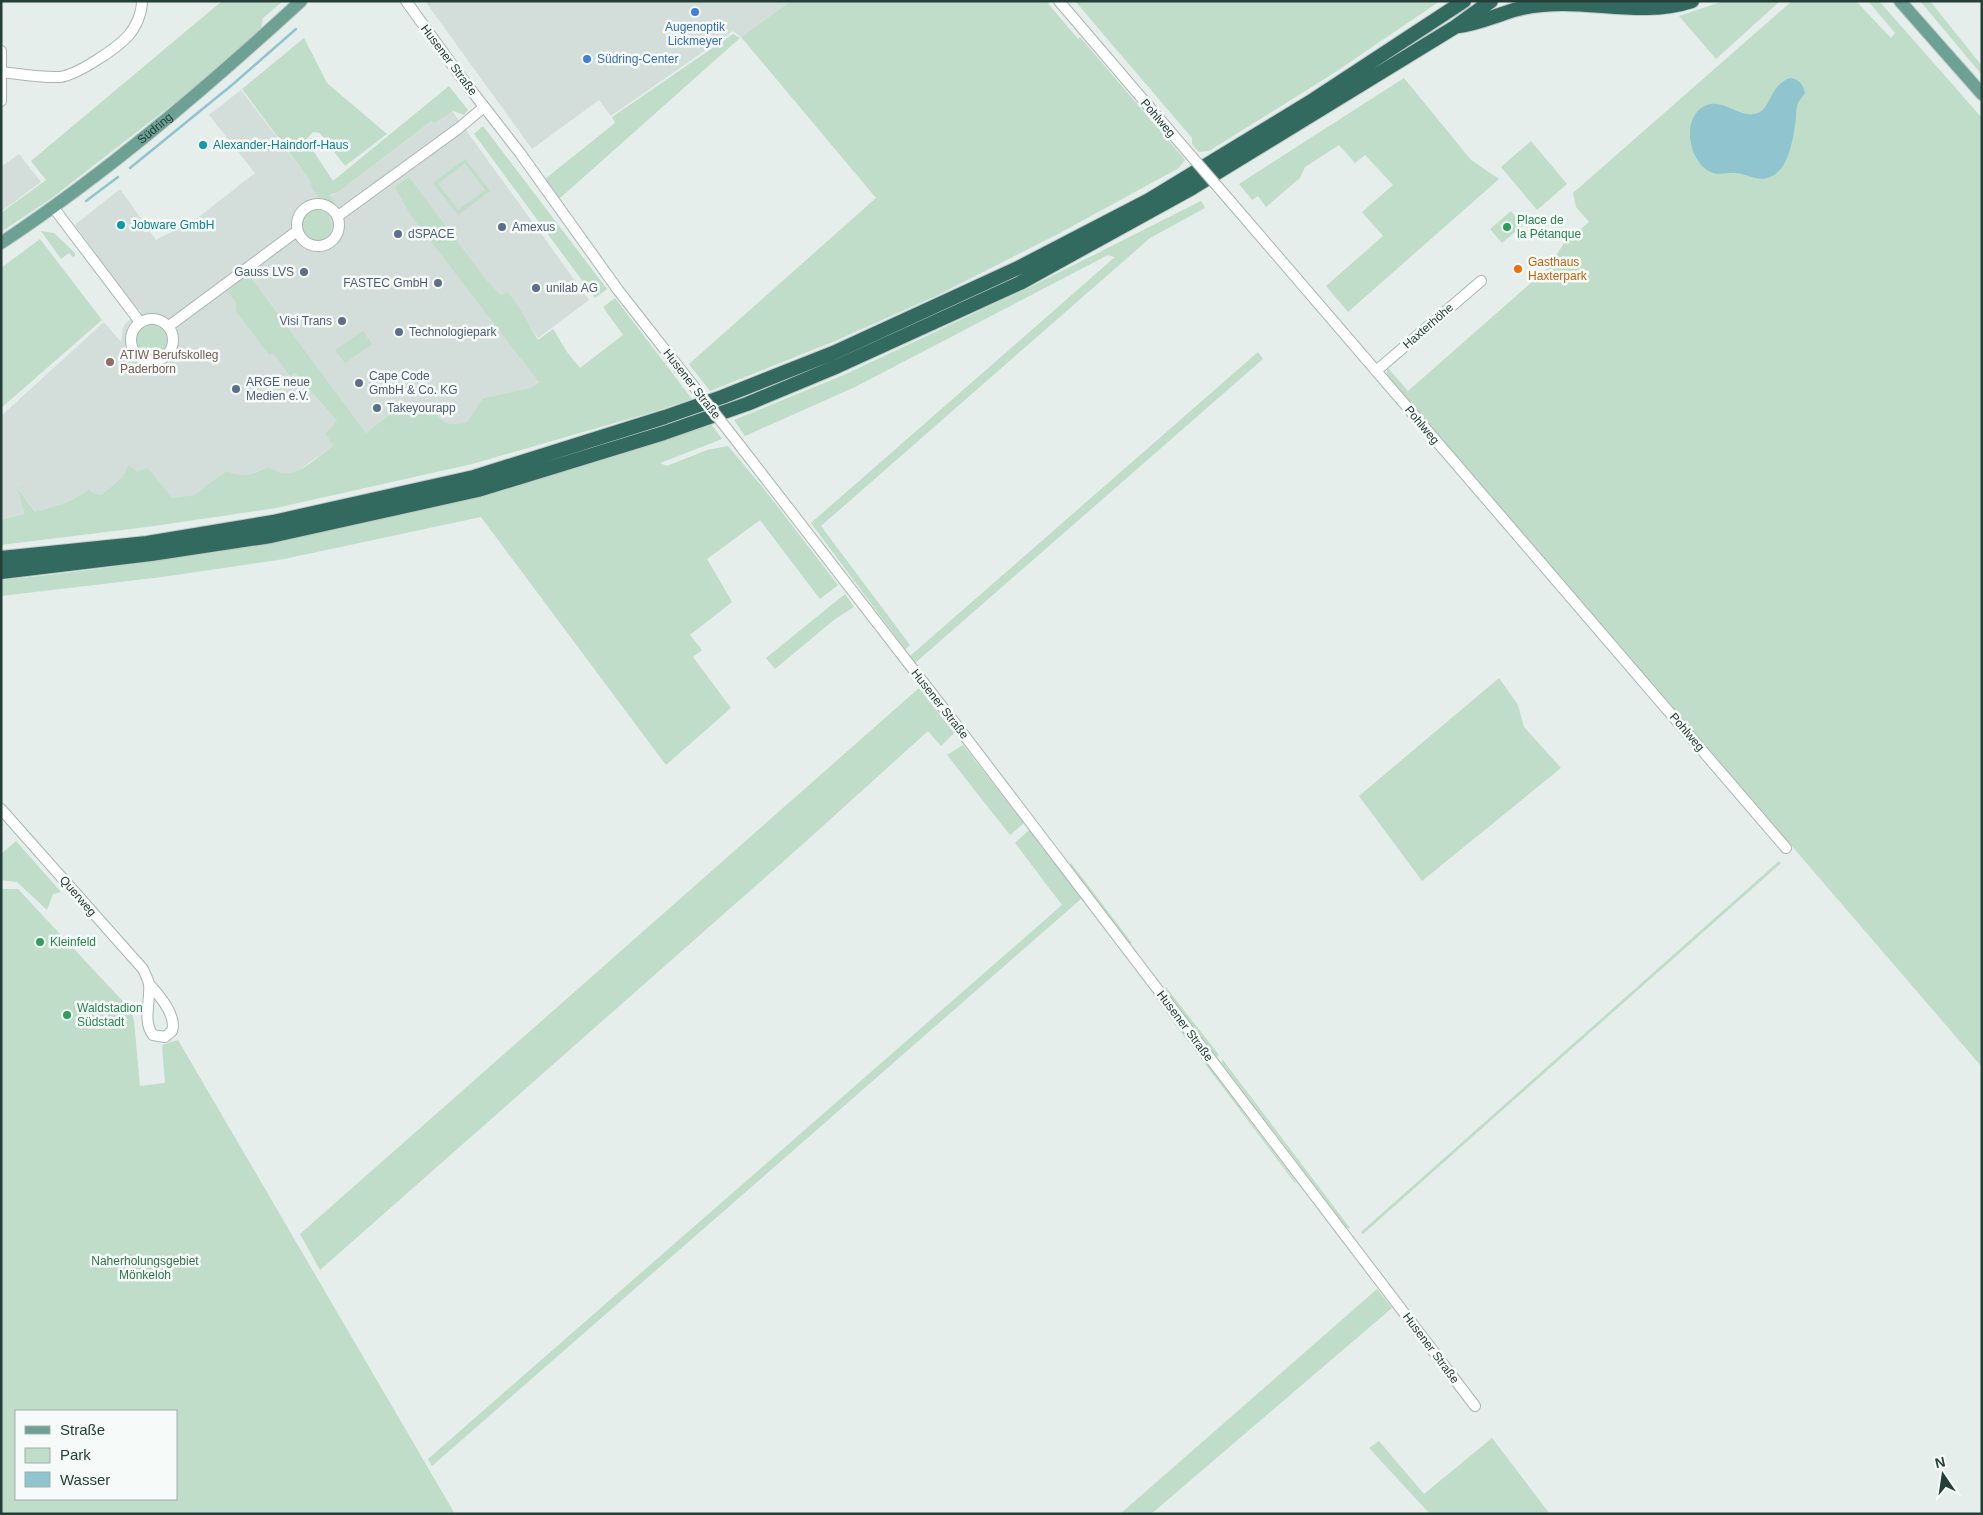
<svg xmlns="http://www.w3.org/2000/svg" width="1983" height="1515" viewBox="0 0 1983 1515" font-family="Arial,sans-serif">
<rect width="100%" height="100%" fill="#e5eeea"/>
<path fill="#d3ddd9" fill-rule="evenodd" d="M425,1H791L741,37L733,31L611,116L599,100L532,149Z
M241,90L309,179L312,188L325,199L338,192L450,108L589,300L538,338L530,327L525,316L508,293L501,295L411,214L539,381L530,388L483,398L467,422L453,426L441,421L431,409L408,415L394,411L366,433L247,272L236,302V312L269,355L273,352L290,376L295,373L337,421L333,446L295,473L277,474L268,467L245,476H235L226,471L194,495L172,498L148,469L123,477L101,495L93,493L89,489L73,500L62,506L33,513L35,511L19,490L22,488L18,489L24,514L1,520V416L104,322L121,342L123,328L126,323L142,311L134,307L75,225L120,189L156,240L196,219L255,173L209,115ZM314,211L330,217L332,221V226L329,234L321,239L308,236L303,229L304,220L306,216ZM167,336L166,345L161,352L143,351L138,344Z
M19,154L41,182L1,212V167Z"/>
<path fill="#bfddc8" fill-rule="evenodd" d="M222,1H283L263,18L261,29L186,94L107,155L52,198L1,232V213L46,180L31,161Z
M791,1H1046L1078,39L1080,37L1185,160L1179,168L1058,234L936,296L835,341L710,391L689,364L876,198L741,37Z
M1075,1H1440L1331,75L1209,151L1199,152L1192,144V138Z
M1724,1H1780L1716,59L1679,16Z
M1792,1H1856L1891,38L1895,33L1868,1H1879L1982,118V1067L1387,376V367L1408,391L1548,268L1564,243L1589,222L1576,207L1573,193Z
M1920,1H1930L1982,66V75Z
M733,34L740,38L559,199L545,179L615,123L612,117Z
M304,38L327,83L387,134L345,166L320,133L313,132L306,140L333,181L449,86L468,110L464,115L453,111L434,123L432,121L338,192L330,195L335,204L325,199H320L312,188L309,179L242,89Z
M1404,78L1471,160L1499,179L1348,312L1326,286L1383,236L1362,212L1393,185L1365,155L1355,163L1339,145L1305,167L1300,178L1266,207L1258,196L1252,200L1239,184Z
M483,126L607,289L595,298L474,134Z
M1531,141L1567,184L1537,210L1501,167Z
M465,159L490,191L458,215L433,183ZM465,163L485,190L458,210L438,184Z
M409,177L486,280L501,295L508,292L525,316L530,327L538,340L553,329L567,352L580,368L623,335L603,307L615,298L692,399L656,411L472,464L276,508L147,527L1,545V520L24,514L18,489L25,485L19,490L35,512C58,506 69,504 89,489L93,493L101,495L123,477L129,465L137,472L148,468L172,498L194,495L226,471C242,479 253,474 268,467C292,485 313,460 333,446L326,434L337,421L295,373L290,376L273,353L269,355L236,312V302L225,289L247,272L366,433L394,411L408,415L431,409C444,424 447,427 467,422L483,398L530,388L539,382L410,214L395,187Z
M1201,201L1205,208L1150,238L821,526L910,645L905,649L811,523L1115,257L1108,255L855,387L745,436L734,420L846,374L1024,290Z
M302 225a15 15 0 1 1 30 0a15 15 0 1 1-30 0Z
M1511,211L1523,225L1502,243L1490,229Z
M41,231L54,233L75,253V256L73,257L69,253L61,259Z
M40,239L102,320L1,408V268Z
M137 340a15 15 0 1 1 30 0a15 15 0 1 1-30 0Z
M363,331L372,344L345,363L335,350Z
M1258,352L1263,359L915,663L910,656Z
M711,424L722,439L660,463L667,466L707,450L728,446L764,489L838,585L820,599L760,520L707,559L732,602L690,635L702,650L693,657L731,708L666,765L481,517L284,559L162,577L1,596V580C242,556 482,504 711,424Z
M845,594L854,607L835,619L775,669L766,658Z
M1499,678L1518,705L1524,727L1561,768L1422,881L1359,796Z
M919,688L954,733L941,746L928,731L803,844L320,1270L300,1234Z
M963,745L1024,823L1010,835L947,755Z
M1029,830L1082,898L432,1466L428,1459L1062,905L1015,843Z
M16,841L61,892L53,894L47,910L17,882L1,880V854Z
M1779,861L1781,863L1363,1234L1361,1232Z
M1071,863L1132,943L1130,944L1069,865Z
M1,889H18L131,1010L134,1021L140,1086L165,1083L162,1045L178,1040L455,1514H1ZM16,1411H176V1499H16Z
M1166,987L1219,1055L1217,1057L1164,988Z
M1155,994L1296,1182L1295,1183L1153,995Z
M1223,1060L1350,1228H1347L1221,1062Z
M1377,1289L1392,1308L1151,1514H1120Z
M1492,1438L1550,1514H1430L1369,1448L1379,1441L1424,1494Z"/>
<path fill="#90c4cf" d="M1790,78C1799,79 1803,84 1805,93C1803,96 1800,99 1798,103C1795,110 1797,118 1795,125C1793,139 1789,161 1779,171C1763,186 1752,175 1736,173C1726,172 1717,177 1707,170C1689,158 1683,123 1700,109C1720,93 1737,120 1758,113C1771,108 1770,85 1790,78Z"/>
<g fill="none" stroke-linecap="round" stroke-linejoin="round">
<path stroke="#90c4cf" stroke-width="2.5" d="M130,168L232,85L296,29
M86,201L118,177"/>
<defs>
<path id="minor" d="M406,1L461,77L520,153L618,290L691,383
M1059,1L1180,143
M1,51V101
M2,72C20,74 41,78 60,77C77,75 116,49 128,36C136,27 142,13 142,1
M1231,202L1786,848
M297 225a21 21 0 1 1 42 0a21 21 0 1 1-42 0Z
M53,207L140,322
M338,216L459,128L484,107
M131 340a21 21 0 1 1 42 0a21 21 0 1 1-42 0Z
M169,326L297,231
M1376,371L1481,281
M731,434L964,735L1475,1406
M1,809L143,969C145,974 148,979 149,984C151,999 142,1022 153,1035L165,1037L172,1031C177,1016 160,996 150,985"/>
<g id="major">
<path d="M1900,1L1982,94"/>
<path id="s1" d="M1,243C108,172 206,88 301,1"/>
</g>
<path id="highway" d="M1459,26C1474,24 1487,19 1502,14C1520,7 1544,4 1563,4C1607,4 1649,15 1692,1
M1,558L147,543L273,522L474,477L665,417L722,397L833,353L1020,267L1149,200L1310,102L1464,1
M1,572L151,554L271,536L478,490L664,433L747,404L838,366L1020,283L1192,188L1455,27L1491,1"/>
</defs>
<use href="#minor" stroke="#a8b6b1" stroke-width="12"/>
<use href="#major" stroke="#c2c9c7" stroke-width="14"/>
<use href="#highway" stroke="#c2c9c7" stroke-width="16"/>
<use href="#minor" stroke="#fff" stroke-width="10"/>
<use href="#major" stroke="#6ca194" stroke-width="12"/>
<use href="#highway" stroke="#326a5f" stroke-width="14"/>
<defs>
<path id="minor-bridge" d="M1180,143L1231,202
M691,383L731,434"/>
</defs>
<use href="#minor-bridge" stroke="#a8b6b1" stroke-width="12" stroke-linecap="butt"/>
<use href="#minor-bridge" stroke="#fff" stroke-width="10"/>
</g>
<g fill="#3f7fe0" stroke="#f6faf8" stroke-width="2">
<circle cx="695" cy="12" r="5"/>
<circle cx="587" cy="59" r="5"/>
</g>
<g fill="#0f9aa8" stroke="#f6faf8" stroke-width="2">
<circle cx="203" cy="145" r="5"/>
<circle cx="121" cy="225" r="5"/>
</g>
<g fill="#5c6f8a" stroke="#f6faf8" stroke-width="2">
<circle cx="502" cy="227" r="5"/>
<circle cx="398" cy="234" r="5"/>
<circle cx="304" cy="272" r="5"/>
<circle cx="438" cy="283" r="5"/>
<circle cx="536" cy="288" r="5"/>
<circle cx="342" cy="321" r="5"/>
<circle cx="399" cy="332" r="5"/>
<circle cx="359" cy="383" r="5"/>
<circle cx="236" cy="389" r="5"/>
<circle cx="377" cy="408" r="5"/>
</g>
<g fill="#2e9e5b" stroke="#f6faf8" stroke-width="2">
<circle cx="1507" cy="227" r="5"/>
<circle cx="40" cy="942" r="5"/>
<circle cx="67" cy="1015" r="5"/>
</g>
<circle fill="#e8710a" stroke="#f6faf8" stroke-width="2" cx="1518" cy="269" r="5"/>
<circle fill="#8d6e63" stroke="#f6faf8" stroke-width="2" cx="110" cy="362" r="5"/>
<g text-anchor="middle" dominant-baseline="central" stroke-width="5" stroke-linejoin="round" paint-order="stroke">
<g font-size="12" fill="#366cbe" stroke="#f6faf8">
<text x="695" y="27">Augenoptik<tspan x="695" dy="14">Lickmeyer</tspan></text>
<text x="597" y="59" text-anchor="start">Südring-Center</text>
</g>
<g font-size="12" fill="#253f38" stroke="#f6faf8">
<text transform="translate(449 60) rotate(53)">Husener Straße</text>
<text transform="translate(1158 118) rotate(49)">Pohlweg</text>
<text stroke="none"><textPath href="#s1" startOffset="192">Südring</textPath></text>
<text transform="translate(1428 326) rotate(-41)">Haxterhöhe</text>
<text transform="translate(692 384) rotate(52)">Husener Straße</text>
<text transform="translate(1422 425) rotate(50)">Pohlweg</text>
<text transform="translate(940 704) rotate(52)">Husener Straße</text>
<text transform="translate(1687 732) rotate(49)">Pohlweg</text>
<text transform="translate(78 896) rotate(49)">Querweg</text>
<text transform="translate(1185 1026) rotate(53)">Husener Straße</text>
<text transform="translate(1431 1348) rotate(53)">Husener Straße</text>
</g>
<g font-size="12" fill="#0d838f" stroke="#f6faf8" text-anchor="start">
<text x="213" y="145">Alexander-Haindorf-Haus</text>
<text x="131" y="225">Jobware GmbH</text>
</g>
<g font-size="12" fill="#27864d" stroke="#f6faf8" text-anchor="start">
<text x="1517" y="220">Place de<tspan x="1517" dy="14">la Pétanque</tspan></text>
<text x="50" y="942">Kleinfeld</text>
<text x="77" y="1008">Waldstadion<tspan x="77" dy="14">Südstadt</tspan></text>
</g>
<g font-size="12" fill="#4e5e75" stroke="#f6faf8" text-anchor="start">
<text x="512" y="227">Amexus</text>
<text x="408" y="234">dSPACE</text>
<text x="294" y="272" text-anchor="end">Gauss LVS</text>
<text x="428" y="283" text-anchor="end">FASTEC GmbH</text>
<text x="546" y="288">unilab AG</text>
<text x="332" y="321" text-anchor="end">Visi Trans</text>
<text x="409" y="332">Technologiepark</text>
<text x="369" y="376">Cape Code<tspan x="369" dy="14">GmbH &amp; Co. KG</tspan></text>
<text x="246" y="382">ARGE neue<tspan x="246" dy="14">Medien e.V.</tspan></text>
<text x="387" y="408">Takeyourapp</text>
</g>
<g font-size="12" fill="#c56008" stroke="#f6faf8" text-anchor="start">
<text x="1528" y="262">Gasthaus<tspan x="1528" dy="14">Haxterpark</tspan></text>
</g>
<g font-size="12" fill="#785e54" stroke="#f6faf8" text-anchor="start">
<text x="120" y="355">ATIW Berufskolleg<tspan x="120" dy="14">Paderborn</tspan></text>
</g>
<g font-size="12" fill="#31744c" stroke="#f6faf8">
<text x="145" y="1261">Naherholungsgebiet<tspan x="145" dy="14">Mönkeloh</tspan></text>
</g>
</g>
<rect width="1983" height="1515" fill="none" stroke="#253f38" stroke-width="5"/>
<rect x="15" y="1410" width="162" height="90" fill="#f6faf8" stroke="#a2afab"/>
<rect x="25" y="1426" width="25" height="8" fill="#6ca194" stroke="#a2afab"/>
<text x="60" y="1435" font-size="15" fill="#253f38">Straße</text>
<rect x="25" y="1448" width="25" height="15" fill="#bfddc8" stroke="#a2afab"/>
<text x="60" y="1460" font-size="15" fill="#253f38">Park</text>
<rect x="25" y="1472" width="25" height="15" fill="#90c4cf" stroke="#a2afab"/>
<text x="60" y="1485" font-size="15" fill="#253f38">Wasser</text>
<g transform="translate(1943 1475) rotate(347)" stroke="#f6faf8" stroke-width="4" paint-order="stroke">
<path d="M0-4L9 19L0 12L-9 19Z" fill="#253f38"/>
<text y="-8" font-size="14" font-weight="bold" text-anchor="middle" fill="#253f38">N</text>
</g>
</svg>
